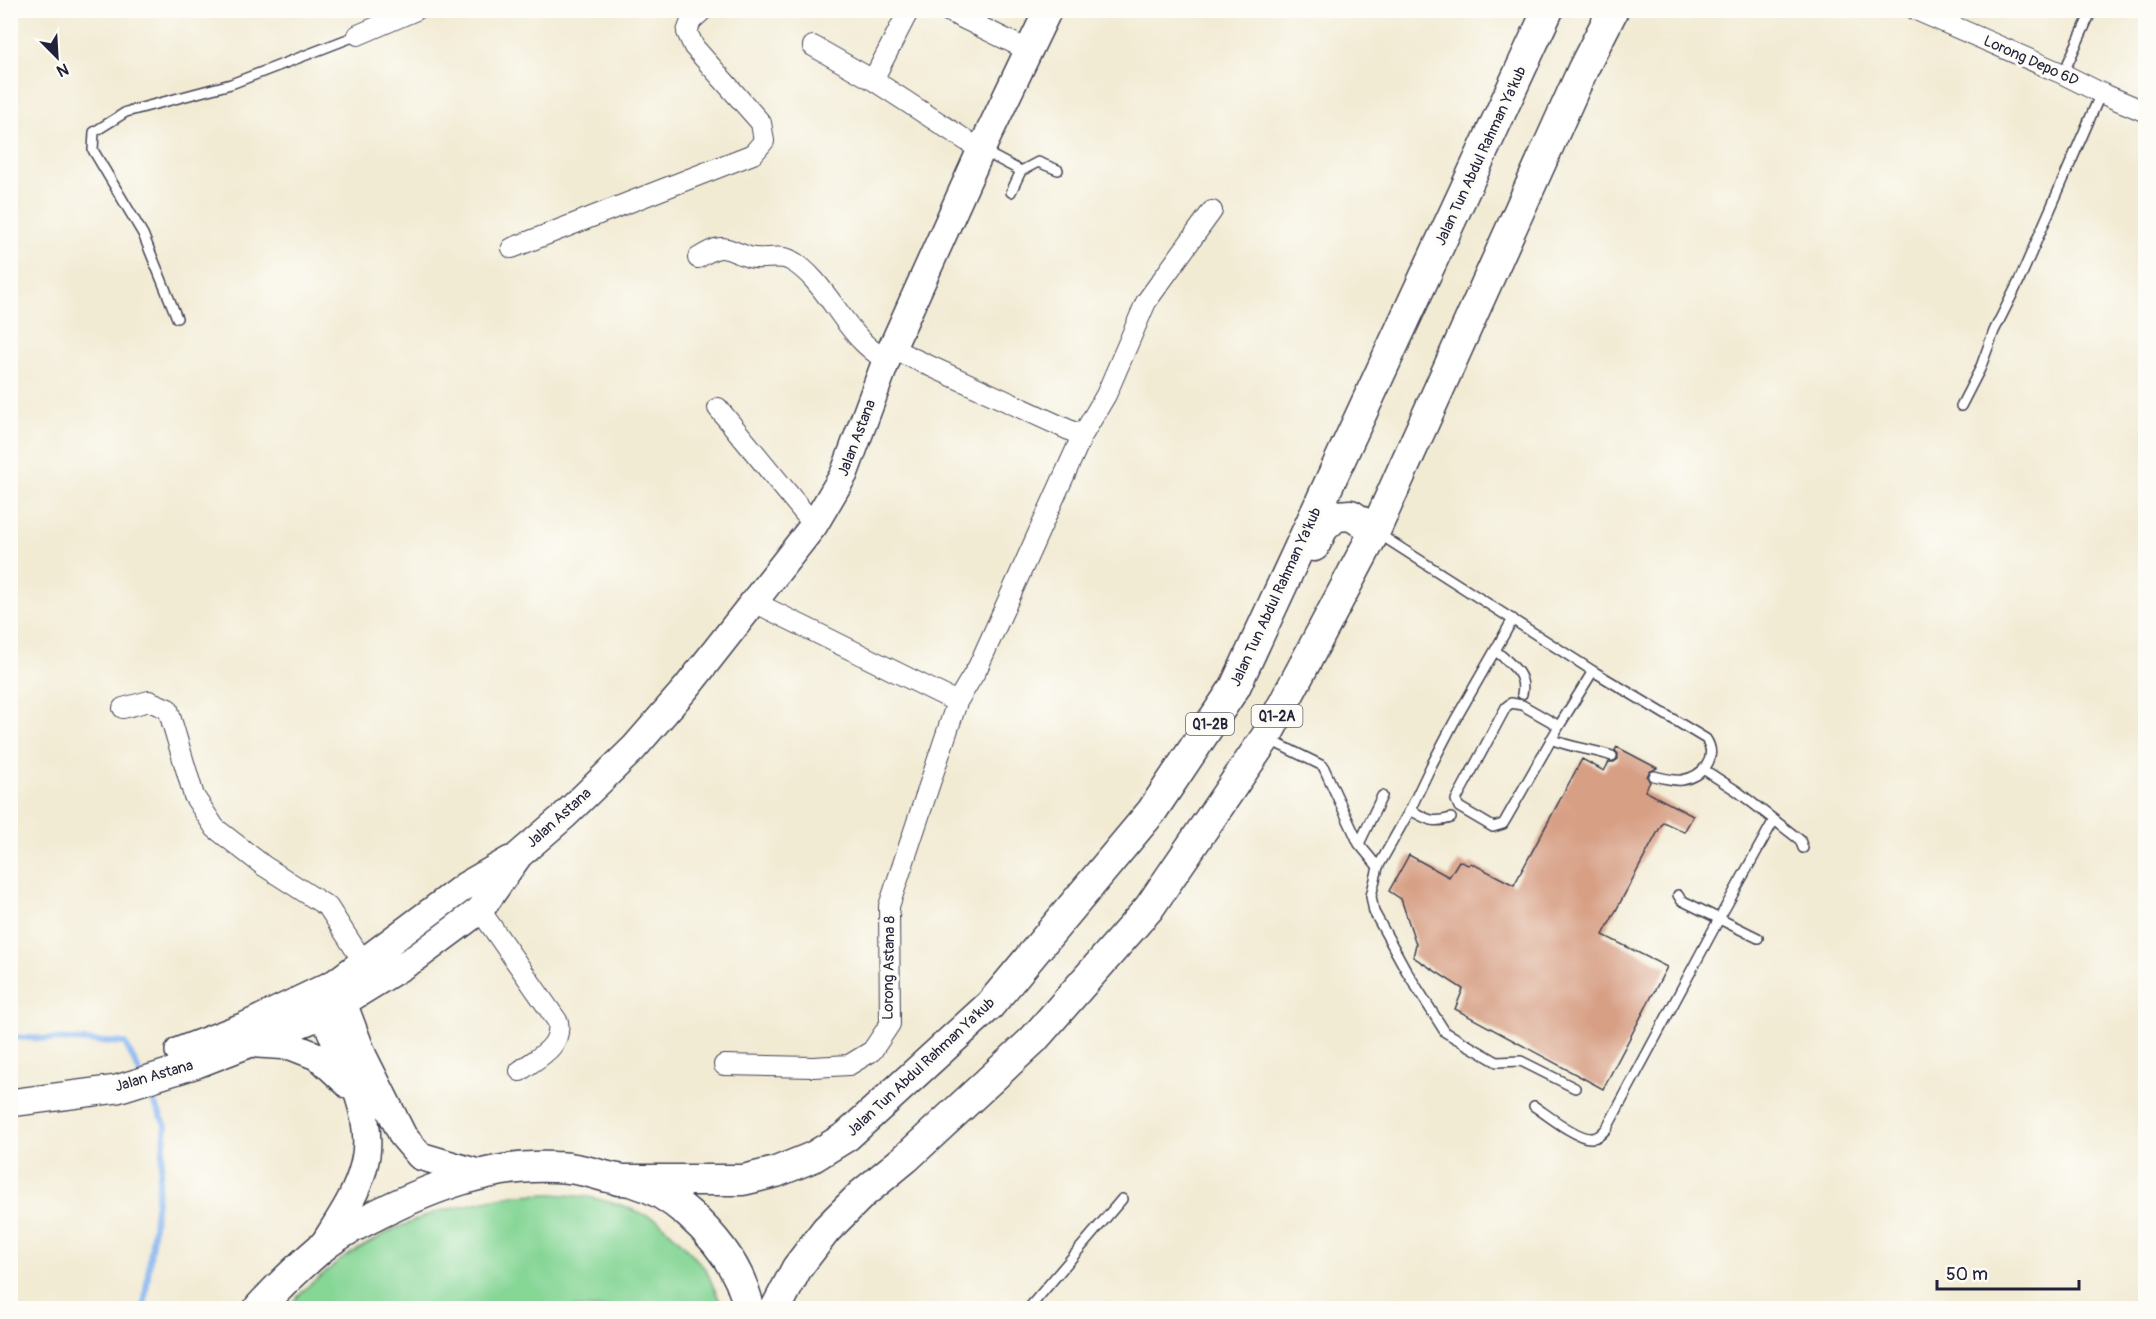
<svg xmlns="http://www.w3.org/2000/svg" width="2156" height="1319" viewBox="0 0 2156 1319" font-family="Pangolin,sans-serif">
<rect width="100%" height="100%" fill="#fdfcf7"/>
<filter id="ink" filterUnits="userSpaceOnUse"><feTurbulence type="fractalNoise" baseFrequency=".0167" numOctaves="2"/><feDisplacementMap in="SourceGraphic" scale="12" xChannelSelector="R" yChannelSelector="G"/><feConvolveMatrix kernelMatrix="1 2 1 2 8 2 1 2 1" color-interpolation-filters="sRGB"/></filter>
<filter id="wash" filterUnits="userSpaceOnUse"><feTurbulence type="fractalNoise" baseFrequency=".008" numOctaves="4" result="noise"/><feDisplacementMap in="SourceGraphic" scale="24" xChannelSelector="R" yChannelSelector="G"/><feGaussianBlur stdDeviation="1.35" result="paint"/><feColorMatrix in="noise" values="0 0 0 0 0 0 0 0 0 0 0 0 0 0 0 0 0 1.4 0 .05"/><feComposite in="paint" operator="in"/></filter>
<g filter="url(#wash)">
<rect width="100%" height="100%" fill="#f2ebd4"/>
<path fill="#86d696" stroke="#547c68" stroke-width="1.5" d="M552,1194L589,1197L621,1205L657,1220L682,1243L706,1270L723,1308H287L308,1286L346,1256L390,1231L435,1212L513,1195Z"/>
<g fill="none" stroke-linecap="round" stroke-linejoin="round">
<path stroke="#86b5f1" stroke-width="6" d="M10,1027L12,1037L125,1043L141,1075
M144,1308L166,1126L146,1087"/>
</g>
<g id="blocks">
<path fill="#d79f84" d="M1617,747L1657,768L1649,772L1647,777L1650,782L1645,791L1693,816L1684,832L1663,822L1603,935L1667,967L1603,1089L1455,1009L1463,989L1413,957L1416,944L1401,899L1389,891L1409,855L1449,877L1459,861L1468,865L1471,863L1514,885L1582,759L1604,771L1609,762H1614L1618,759V754L1615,750Z"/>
</g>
</g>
<g filter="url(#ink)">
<use href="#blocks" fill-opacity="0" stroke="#414052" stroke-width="1.5"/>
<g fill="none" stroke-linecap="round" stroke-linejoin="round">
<defs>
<path id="lane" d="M2063,74L2092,10
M983,151L1021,171L1038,162L1058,170
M1011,192L1021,171
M177,318L143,234L93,150L94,132L126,112L231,84L358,35
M1961,406L1980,369L1994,331L2019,281L2101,93
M1379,534L1593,671L1706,739C1719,758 1702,777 1682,780C1672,781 1663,778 1654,776
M1513,619L1454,722L1431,766L1410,810L1378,867L1371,896L1374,912L1407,972L1445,1032L1497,1062L1521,1061L1575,1088
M1495,650C1509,663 1527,673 1522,694
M1511,703L1522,705L1559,726L1506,819L1503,824L1493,827L1459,807L1456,800L1506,707Z
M1559,726L1593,671
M1551,739C1571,748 1592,749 1612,756
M1270,740L1323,766L1359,844L1378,867
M1703,769L1737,791L1800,840L1803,848
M1410,810C1427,819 1432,824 1451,818
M1359,844L1382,796
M1678,895L1681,900L1758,938
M1534,1106C1546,1114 1577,1139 1591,1138C1599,1138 1602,1133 1607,1128L1719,919L1774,820
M1029,1308L1122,1199"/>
<path id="street" d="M946,10L1030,51
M1916,10L2063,74L2101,93L2146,112
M358,35L416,10
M813,46L873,80L981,150
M873,80L909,10
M512,248L753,154L764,141L761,123L694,47L687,32L691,21L703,10
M698,258C724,242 722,248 749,257C761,261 779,254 790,260C818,274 839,318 861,340C868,348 877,354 886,361
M893,349L1082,436
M718,408L814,525
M752,601L957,702
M123,708L149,701L168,709L194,796L215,828L264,866L328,907L364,963
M480,910L558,1022C562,1048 538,1057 520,1071
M724,1065L813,1067L849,1065L872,1051L890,1024L889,906L957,702L978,667L1082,436L1106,395L1146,302L1212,211"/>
<path id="secondary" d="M337,987L363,1056L403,1136L420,1156L481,1174
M316,1001C338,1047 378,1113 364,1165C357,1195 338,1221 322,1247
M258,1044L291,1046L319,1057L350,1086
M179,1051L245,1026L335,983L465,886L510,860
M10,1103L117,1089L197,1064L323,1015L417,957L480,910L519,855L564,816L634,748L687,687L814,525L844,474L886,361L981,150L1048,10"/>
<path id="primary" d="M1314,546L1323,528L1336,516L1351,515L1375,531
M618,1180H743L776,1172L813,1157L847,1136L990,1005L1152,811L1235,687L1548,10
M259,1308C278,1287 299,1267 321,1248C338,1234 360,1223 380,1213C435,1186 492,1164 554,1167C572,1167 590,1172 608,1177C616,1179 626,1180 634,1182C655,1188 673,1200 689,1214C717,1239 741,1271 749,1308
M776,1308L797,1268L826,1230L862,1194L906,1158L1033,1040L1149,908L1266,737L1375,531L1583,69L1613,10"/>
</defs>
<use href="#lane" stroke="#414052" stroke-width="12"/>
<use href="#street" stroke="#414052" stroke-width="22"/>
<use href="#secondary" stroke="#414052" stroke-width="30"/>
<use href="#primary" stroke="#414052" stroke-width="33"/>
<use href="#lane" stroke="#fff" stroke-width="9"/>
<use href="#street" stroke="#fff" stroke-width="20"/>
<use href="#secondary" stroke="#fff" stroke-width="27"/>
<use href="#primary" stroke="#fff" stroke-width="30"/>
</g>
</g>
<g text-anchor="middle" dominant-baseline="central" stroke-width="6" stroke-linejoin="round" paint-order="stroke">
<g fill="#fdfcf7" stroke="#646373" stroke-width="1.5">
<rect x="1251.5" y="705" width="51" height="22" rx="4.5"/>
<rect x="1186" y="713" width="48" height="22" rx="4.5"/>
</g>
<g font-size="14" font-weight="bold" fill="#22223b">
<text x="1277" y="716">Q1-2A</text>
<text x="1210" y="724">Q1-2B</text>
</g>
<g font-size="15" fill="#22223b" stroke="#fdfcf7">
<text transform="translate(2031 61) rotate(24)">Lorong Depo 6D</text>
<text transform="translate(1481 156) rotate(-65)">Jalan Tun Abdul Rahman Ya'kub</text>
<text transform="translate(857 438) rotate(-69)">Jalan Astana</text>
<text transform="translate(1276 597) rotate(-65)">Jalan Tun Abdul Rahman Ya'kub</text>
<text transform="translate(559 818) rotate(-42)">Jalan Astana</text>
<text transform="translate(889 968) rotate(-89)">Lorong Astana 8</text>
<text transform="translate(921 1067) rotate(-43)">Jalan Tun Abdul Rahman Ya'kub</text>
<text transform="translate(154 1076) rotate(-16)">Jalan Astana</text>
</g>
</g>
<rect width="2156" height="1319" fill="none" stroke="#fdfcf7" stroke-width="36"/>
<g transform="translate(57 57) rotate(156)" stroke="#fdfcf7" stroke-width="4.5" paint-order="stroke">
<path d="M0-4.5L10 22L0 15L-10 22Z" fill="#22223b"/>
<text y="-9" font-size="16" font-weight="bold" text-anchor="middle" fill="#22223b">N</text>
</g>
<path d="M1937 1280v9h142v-9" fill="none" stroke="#22223b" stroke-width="3"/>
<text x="1946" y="1280" font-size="18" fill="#22223b" stroke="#fdfcf7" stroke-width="4.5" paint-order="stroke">50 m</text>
</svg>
